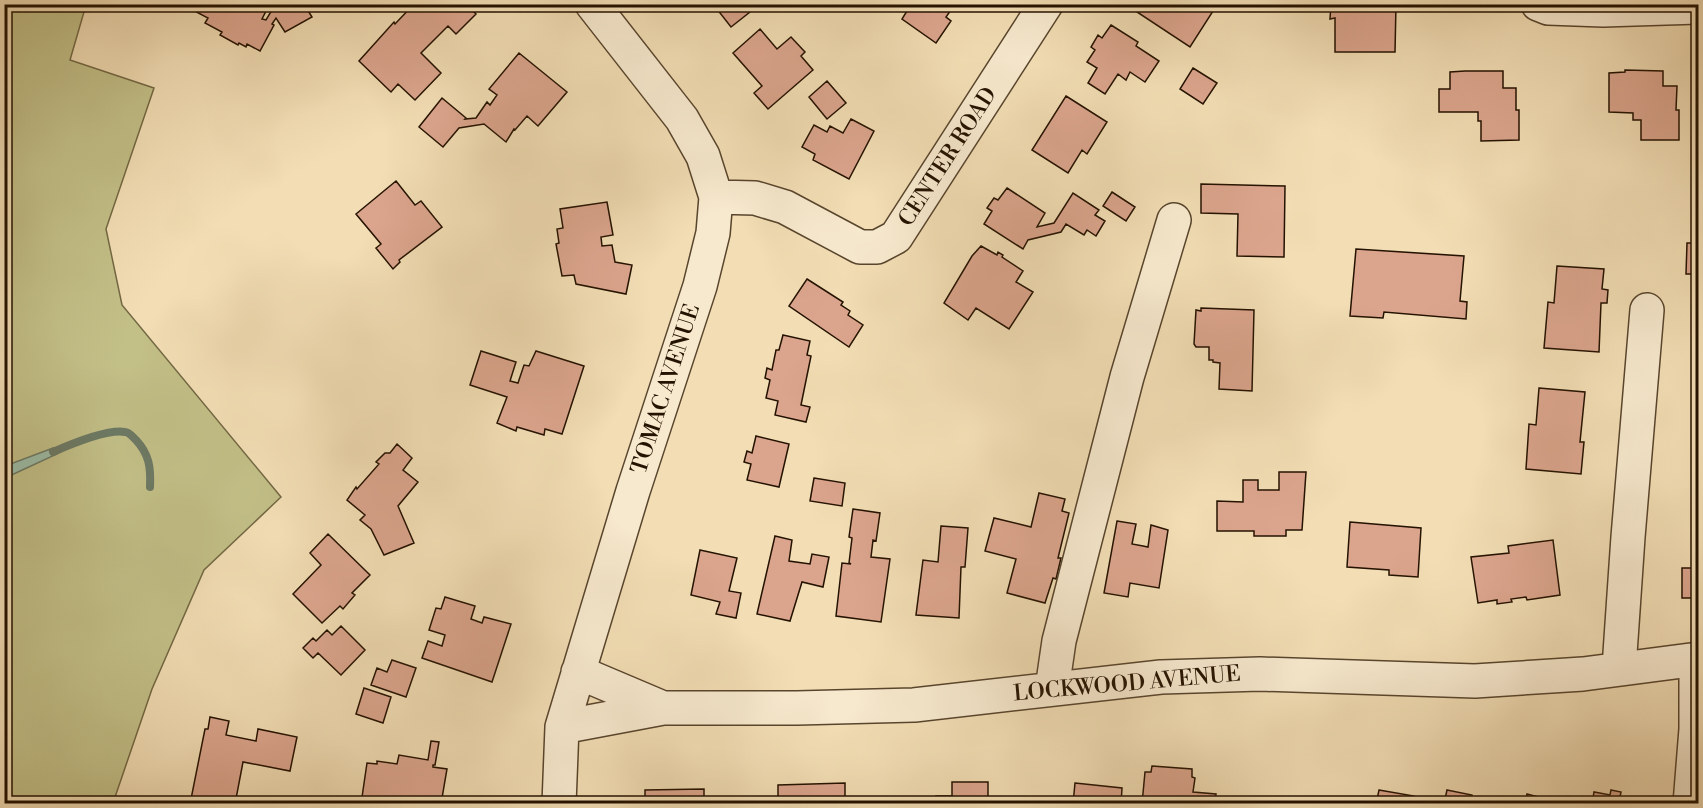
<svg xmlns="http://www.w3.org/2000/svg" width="1703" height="808" viewBox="0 0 1703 808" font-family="'Libre Bodoni',serif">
<rect width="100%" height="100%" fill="#f2ddb4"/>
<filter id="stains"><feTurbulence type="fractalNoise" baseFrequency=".00333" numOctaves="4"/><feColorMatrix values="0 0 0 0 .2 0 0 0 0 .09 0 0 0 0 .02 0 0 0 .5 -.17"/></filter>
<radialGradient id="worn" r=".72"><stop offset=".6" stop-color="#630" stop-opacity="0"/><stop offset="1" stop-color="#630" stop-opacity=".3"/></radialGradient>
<path fill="#c2bf87" stroke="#736844" stroke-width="1.5" d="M5,5H86L70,60L154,88L106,229L122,305L281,497L204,570L152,689L113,803L5,804Z"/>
<path fill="#9cbda7" stroke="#6c7964" stroke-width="1.5" d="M53,448H62L57,454L5,478V466Z"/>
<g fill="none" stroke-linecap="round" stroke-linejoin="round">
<path stroke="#6c7964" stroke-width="8" d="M53,452C69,445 108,429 125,432C129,432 132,436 136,440C149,454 151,467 150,487"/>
</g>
<path fill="#dba58d" stroke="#241200" stroke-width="1.5" d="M189,4H254L266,11L262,19L266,20L272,10L269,5L270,4H304L312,17L285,32L276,18L272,24L274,25L260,51L247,44L246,47L239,43L238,45L220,35L222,32L205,23L208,18L187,7Z
M414,4H466L476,14L456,34L448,26L421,53L441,73L415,100L398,84L391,92L359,61L394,22L395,24Z
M713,4H753L755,8L731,27Z
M897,4H955L946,17L951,21L936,43L902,19L907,11Z
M1142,4H1210L1215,8L1190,47L1137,12Z
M1331,4H1396L1395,52H1335V18L1330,19Z
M1111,25L1138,42L1136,46L1159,61L1145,82L1130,72L1126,80L1118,74L1105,94L1088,83L1097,68L1087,62L1095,50L1091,47L1098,35L1102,38Z
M760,29L777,49L791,37L805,52L801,56L813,70L768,109L754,93L762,86L733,53Z
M519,53L567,92L538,126L527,116L515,130L514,129L506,142L484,124L459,128L443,147L419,127L442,98L466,118L465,119L476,118L487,102L490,105L497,95L489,89Z
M1193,68L1217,83L1203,104L1180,89Z
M1625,70L1663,71V86H1677L1676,110H1679V140H1641V120H1633V113L1609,112V73L1625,72Z
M1465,71H1503V88H1516V110H1519V140L1481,141V121H1478V112H1439V89H1450V72Z
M827,81L846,103L827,119L809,97Z
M1066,96L1107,122L1087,154L1082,150L1068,173L1032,150Z
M851,119L874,131L849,179L813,160L815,154L802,147L814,125L827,132L830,126L843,133Z
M396,181L415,205L421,201L442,227L399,260L400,262L393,269L376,248L381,244L356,214Z
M1201,184L1285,186L1284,257L1237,256L1238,214L1201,213Z
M1007,188L1045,213L1037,227L1054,223L1073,193L1099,210L1095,215L1105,221L1096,236L1087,230L1084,235L1066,224L1061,232L1028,240L1023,249L984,224L992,211L987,208L994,198L998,200Z
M1112,192L1135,207L1126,221L1103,206Z
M607,202L613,235L601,237L602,246L612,245L615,262L632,265L626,294L576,284L574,275L562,276L556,244L559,243L557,229L563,228L560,209Z
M1687,243H1698V274H1686Z
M981,246L997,255L998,252L1003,255L1002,257L1023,271L1016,282L1033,292L1009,329L976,308L968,320L944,303L972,256Z
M1356,249L1464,256L1460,301L1467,302L1466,319L1384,312L1383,318L1350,316Z
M1557,266L1604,269L1602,289L1608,290L1607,303H1601L1599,352L1544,348L1548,302L1554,303Z
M807,279L843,302L841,305L850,311L848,315L863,325L849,347L789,306Z
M1201,308L1254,310L1252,391L1219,389L1220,363L1213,362V360H1209V347H1196L1194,344L1196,310L1201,311Z
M783,335L810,341L807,355L811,356L801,405L810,407L806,422L775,415L778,401L766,398L770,380L765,378L767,368L772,370L776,350H779Z
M481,351L516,362L510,381L518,383L524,365L529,366L536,351L584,366L562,434L545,429L544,435L517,427L516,431L497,423L507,397L470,385Z
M1539,388L1585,392L1580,442H1584L1581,474L1526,469L1529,424L1536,425Z
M756,436L789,444L779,487L747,480L751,464L744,462L747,451L752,453Z
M397,444L412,458L403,470L418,482L398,506L414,543L384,555L371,529L360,520L365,515L347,500L356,487L357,489L379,464L376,462L385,453H390Z
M1279,472H1306L1302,530H1286V536H1254V531H1217V501L1243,502V480H1258V490H1279Z
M814,478L845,483L842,506L810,501Z
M1039,493L1065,499L1062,511L1069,513L1058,558H1061L1056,579L1053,578L1045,603L1007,593L1016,559L985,551L994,518L1031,527Z
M853,509L880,513L876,541L873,540L871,557L890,559L881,622L836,616L842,563L851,564L849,563L852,538L849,537Z
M1117,521L1136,524L1132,544L1143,546L1148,547L1151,525L1168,530L1159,588L1130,583L1128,597L1104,593Z
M1350,522L1421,528L1418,577L1389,575V570L1347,567Z
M941,526L968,528L965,567H961L959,618L916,615L923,560L938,562Z
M328,534L370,575L352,593L355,595L343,609L340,606L322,623L293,594L321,565L310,553Z
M775,536L792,540L789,561L810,564L812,554L829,557L823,587L802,582L790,621L757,614Z
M1553,540L1560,595L1527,600L1526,597L1511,599L1512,602L1497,604V600L1478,603L1471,557L1509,553L1508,546Z
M700,550L737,558L729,591L741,593L736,618L716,614L720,602L691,595Z
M1682,568H1698V598H1682Z
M445,597L475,606L471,619L482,623L484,617L511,624L492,682L422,658L428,641L442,646L445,635L429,630L436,608L441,609Z
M341,626L365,650L341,675L318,653L313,658L303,648L313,638L316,641L327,630L332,635Z
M392,660L416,668L406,697L371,685L377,668L387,672Z
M364,688L391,697L383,723L356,714Z
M210,717L229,721L226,735L256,741L258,729L297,737L290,771L243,762L235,804H190L205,729H208Z
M431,741L439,742L435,765H433V767L447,769L441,804H361L367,763L377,764V761L397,764L399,755L428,760Z
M1152,766L1192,769V777L1195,778L1193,792L1216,794L1215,804H1142L1145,772H1151Z
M952,782H988V797H1002V804H913V799H936V796H952Z
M845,783V804H778V785Z
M1075,783L1122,788L1121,804H1073Z
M704,789V804H645V790Z
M1379,790L1414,796L1413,801L1424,804H1376Z
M1447,790L1472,795L1471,804H1444Z
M1611,790L1621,792L1620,797L1636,800L1635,804H1592L1594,792L1610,795Z
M1527,794L1554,801V804H1525Z"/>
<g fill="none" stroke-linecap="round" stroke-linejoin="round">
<defs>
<path id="minor" d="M1538,4L1548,8L1603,10L1698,7
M716,197L755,198L785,207L860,247H877L896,237L1046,4
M1619,668L1628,537L1647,310
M578,672L663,708
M1052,689L1059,641L1127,377L1174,220
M562,727L663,708H797L914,705L1161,677L1260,674L1475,681L1583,674L1698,659
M559,804L562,727L633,491L700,286L713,233L716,197L703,156L682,119L592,4
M1690,804L1696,729V659"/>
</defs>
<use href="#minor" stroke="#58452d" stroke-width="36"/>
<use href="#minor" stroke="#f7e9ce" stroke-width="33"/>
</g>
<g text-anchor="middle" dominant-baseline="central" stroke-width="6" stroke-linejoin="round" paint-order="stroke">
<g font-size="22" fill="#241200" stroke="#f7e9ce">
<text transform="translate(948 157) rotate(-57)">CENTER ROAD</text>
<text transform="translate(666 389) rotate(-72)">TOMAC AVENUE</text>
<text transform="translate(1127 684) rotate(-5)">LOCKWOOD AVENUE</text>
</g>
</g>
<rect width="1703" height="808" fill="none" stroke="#f2ddb4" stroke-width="24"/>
<rect x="6" y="6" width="1691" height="796" fill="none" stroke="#241200" stroke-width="3"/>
<rect x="12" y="12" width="1679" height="784" fill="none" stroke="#241200" stroke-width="1.5"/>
<rect width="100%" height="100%" filter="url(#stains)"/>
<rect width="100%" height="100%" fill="url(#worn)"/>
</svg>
